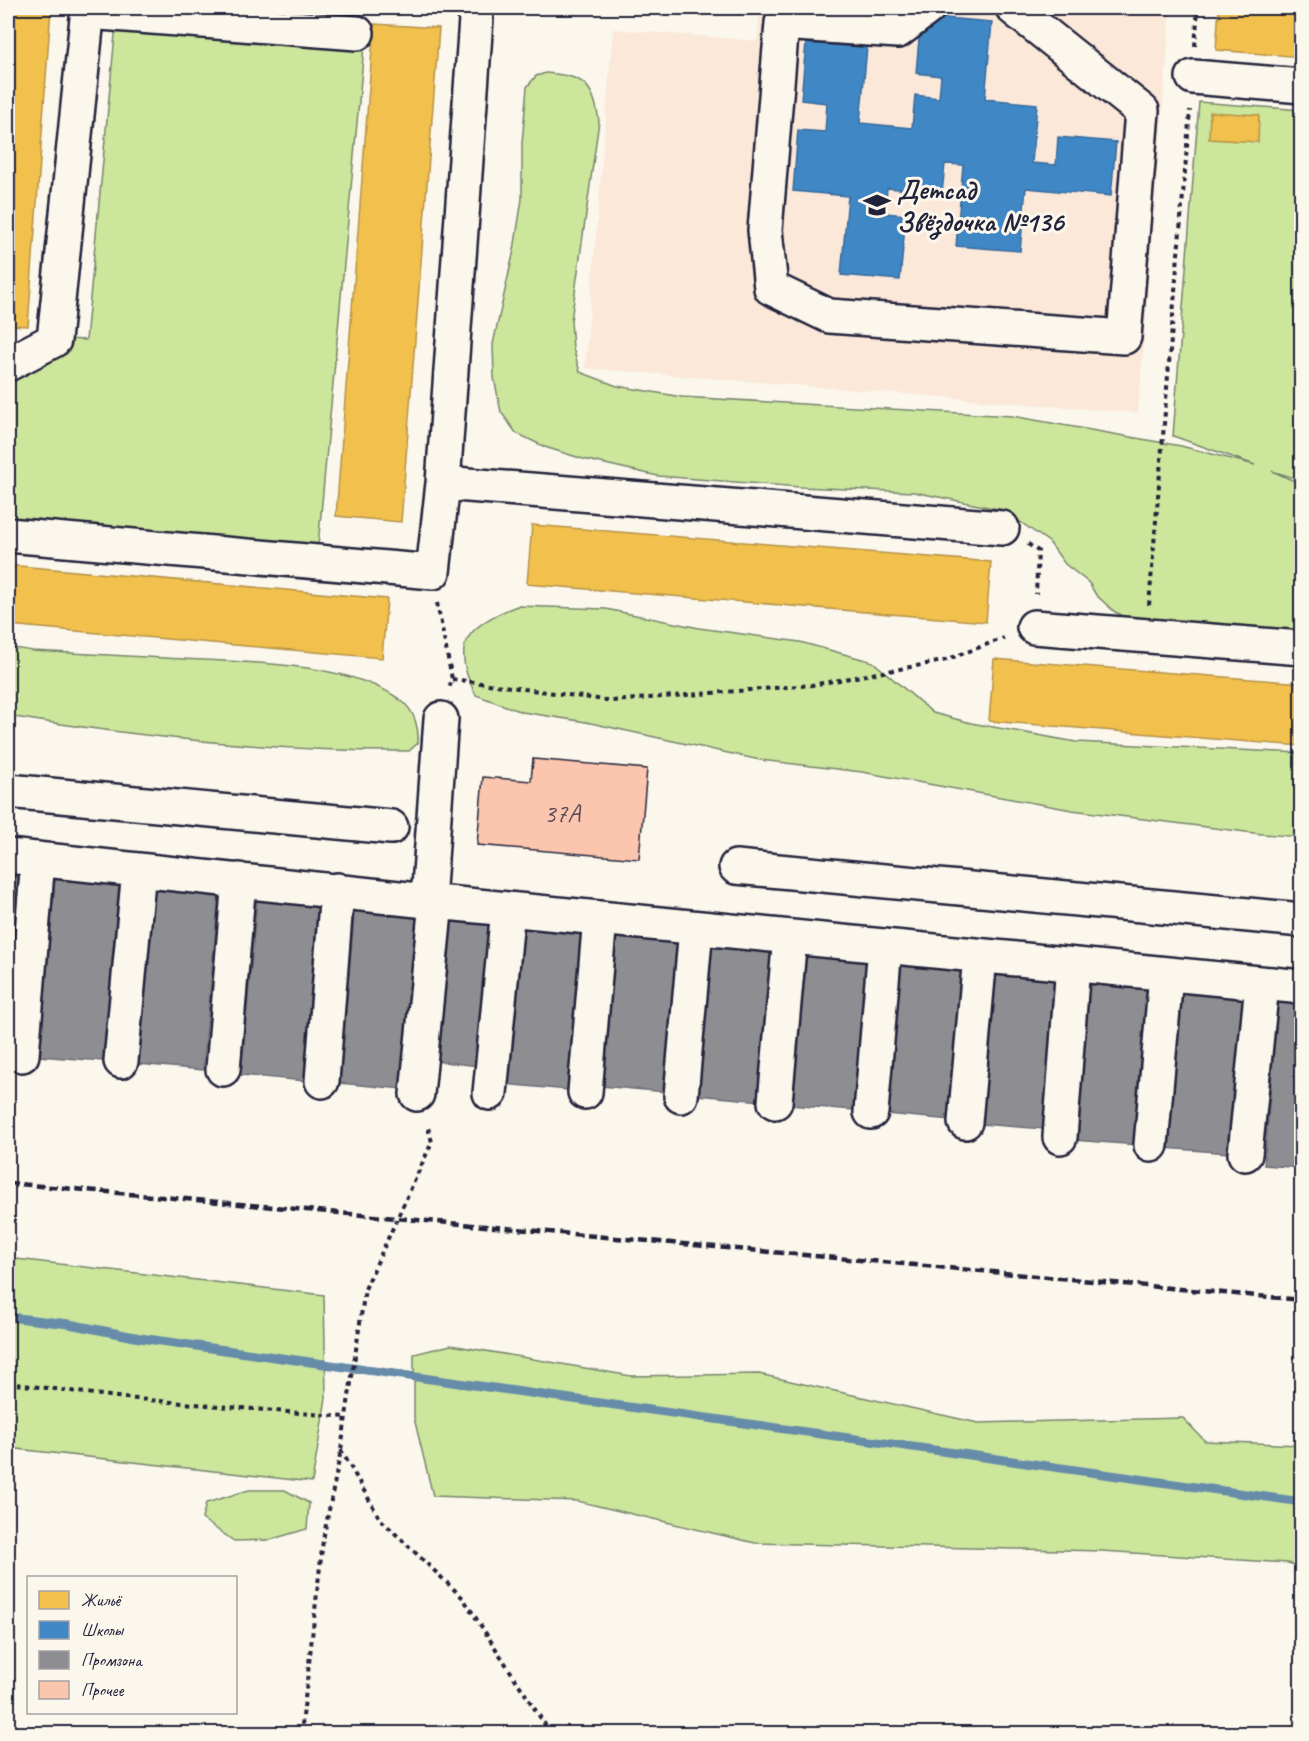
<svg xmlns="http://www.w3.org/2000/svg" width="1309" height="1741" viewBox="0 0 1309 1741" font-family="Caveat,sans-serif">
<rect width="100%" height="100%" fill="#fbf7ec"/>
<filter id="ink" filterUnits="userSpaceOnUse"><feTurbulence type="fractalNoise" baseFrequency=".0167" numOctaves="2"/><feDisplacementMap in="SourceGraphic" scale="12" xChannelSelector="R" yChannelSelector="G"/><feConvolveMatrix kernelMatrix="1 2 1 2 8 2 1 2 1" color-interpolation-filters="sRGB"/></filter>
<g filter="url(#ink)">
<path fill="#fbe8d9" d="M760,8H1171L1138,413L585,368L613,29L757,41Z"/>
<path fill="#cce69c" stroke="#77846c" stroke-width="1.5" d="M116,24L364,47L318,546L8,517V408L10,379L66,339L86,340Z
M546,73C584,76 593,83 599,121L571,321L573,348L580,372L617,386L682,397L1012,416L1181,446L1255,465L1173,436L1199,102L1301,110V480L1272,471L1301,484V639L1180,630L1126,617L1115,612L1096,595L1089,583L1065,564L1049,542L1003,510L914,492L800,487L658,476L583,459L545,447L516,433L501,412L494,378L493,344L514,250L522,199V143L527,87L536,76Z
M517,606L606,609L699,628L800,642L873,662L933,713L971,723L1076,742L1301,753V837L1262,834L1072,810L862,772L760,760L586,722L522,712L476,695C449,645 467,625 517,606Z
M8,647L33,651C83,654 133,656 183,659C244,662 354,662 403,702C415,712 419,729 418,743L409,751C274,752 140,737 8,716Z
M8,1258L324,1295L326,1398L312,1482L8,1448Z
M451,1345L631,1376L759,1374L978,1423L1183,1418L1205,1441L1301,1445V1567L1288,1563L1102,1551L755,1543L577,1501L433,1496L414,1418V1354Z
M249,1490H285L309,1503L307,1529L269,1540L234,1541L202,1519L206,1503Z"/>
<path fill="#f2c14e" stroke="#b49148" stroke-width="1.5" d="M8,8H51L28,326L8,325Z
M1219,8H1302V57L1216,50Z
M374,24L439,28L401,522L336,516Z
M1210,112L1259,115L1258,142L1209,139Z
M532,525L991,562L986,622L527,584Z
M8,565L387,599L382,658L8,625Z
M994,659L1302,683V746L989,721Z"/>
<path fill="#3f88c5" stroke="#36699c" stroke-width="1.5" d="M921,16L992,22L985,99L1037,104L1032,163L1056,165L1058,137L1116,142L1111,196L1026,188L1020,251L956,246L963,165L945,164L942,193L887,188L885,213L906,215L900,280L841,275L848,196L793,191L798,130L825,132L827,103L801,100L806,42L867,47L860,123L912,128L915,95L939,98L941,76L916,73Z"/>
<path fill="#8d8d92" stroke="#6d6d78" stroke-width="1.5" d="M8,874L19,875L8,1006Z
M55,878L119,884L103,1061L39,1056Z
M155,887L219,893L203,1070L139,1064Z
M257,898L321,903L305,1081L241,1075Z
M355,906L419,912L403,1089L339,1083Z
M450,919L495,924L479,1066L435,1061Z
M520,924L584,930L568,1090L504,1084Z
M615,937L679,943L666,1092L601,1086Z
M710,946L775,952L761,1101L697,1095Z
M803,956L867,962L854,1110L789,1105Z
M901,966L965,971L951,1120L887,1114Z
M995,975L1059,981L1045,1129L981,1124Z
M1085,984L1150,989L1138,1145L1073,1140Z
M1179,992L1243,997L1229,1153L1165,1148Z
M1278,1001L1302,1003V1168L1264,1165Z"/>
<g fill="none" stroke-linecap="round" stroke-linejoin="round">
<path stroke="#668caa" stroke-width="9" d="M8,1317L69,1324L140,1338L1302,1502"/>
</g>
<path fill="#fcc6ae" stroke="#22223b" stroke-width="1.5" d="M533,759L647,769L639,859L477,845L483,777L531,781Z"/>
<g fill="none" stroke-linecap="round" stroke-linejoin="round">
<defs>
<path id="minor" d="M928,8L898,31L782,23L765,230L771,288L829,316L1124,337L1142,111L1013,8
M88,12L357,33
M1193,77L1302,86
M8,364L54,340L88,8
M443,483L1002,528
M8,535L433,572L443,483L476,19L473,8
M1034,627L1302,648
M8,791L391,827
M8,856L436,902L1302,987
M736,867L1302,920
M428,901L441,719
M22,1055L38,859
M121,1061L139,870
M223,1069L239,880
M322,1081L337,890
M585,1092L600,918
M490,1093L508,909
M417,1094L436,902
M681,1096L696,928
M775,1102L790,937
M871,1112L885,946
M965,1122L980,956
M1060,1137L1073,965
M1151,1145L1166,975
M1245,1154L1262,984"/>
</defs>
<use href="#minor" stroke="#22223b" stroke-width="38"/>
<path stroke="#22223b" stroke-width="4" stroke-dasharray="4.5 4.5" stroke-linecap="butt" d="M1195,46L1198,8
M1028,544L1038,551L1036,594
M437,603L452,679L449,689
M1149,605L1190,110
M452,679L612,701L812,685L943,661L1004,638
M8,1383L125,1398L346,1417
M341,1450L380,1519L463,1598L551,1734
M301,1734L323,1540L341,1450L365,1289L432,1142L427,1124"/>
<use href="#minor" stroke="#fbf7ec" stroke-width="33"/>
<path stroke="#22223b" stroke-width="4.5" stroke-dasharray="9 4.5" stroke-linecap="butt" d="M8,1183L1302,1300"/>
</g>
</g>
<defs>
<symbol id="school-bare" viewBox="-9 -9 18 18"><path d="M0-5L7-2L0 1L-7-2ZM-4 1L0 2.5L4 1V4Q0 6-4 4Z" fill="#22223b" stroke="#fbf7ec" stroke-width="2.5" paint-order="stroke"/></symbol>
</defs>
<g fill-rule="evenodd">
<use href="#school-bare" x="858" y="186" width="38" height="38"/>
</g>
<g text-anchor="middle" dominant-baseline="central" stroke-width="6" stroke-linejoin="round" paint-order="stroke">
<g font-size="26" fill="#584b58">
<text x="562" y="813">37А</text>
</g>
<g font-size="28" font-weight="bold" fill="#22223b" stroke="#fbf7ec" text-anchor="start">
<text x="897" y="189">Детсад<tspan x="897" dy="32">Звёздочка №136</tspan></text>
</g>
</g>
<rect width="1309" height="1741" fill="none" stroke="#fbf7ec" stroke-width="30"/>
<rect x="15" y="15" width="1279" height="1711" fill="none" stroke="#22223b" stroke-width="2" filter="url(#ink)"/>
<rect x="27" y="1576" width="210" height="138" fill="#fbf7ec" stroke="#a4a2a5" stroke-width="1.5"/>
<rect x="39" y="1591" width="30" height="18" fill="#f2c14e" stroke="#a4a2a5" stroke-width="1.5"/>
<text x="81" y="1606" font-size="18" fill="#22223b">Жильё</text>
<rect x="39" y="1621" width="30" height="18" fill="#3f88c5" stroke="#a4a2a5" stroke-width="1.5"/>
<text x="81" y="1636" font-size="18" fill="#22223b">Школы</text>
<rect x="39" y="1651" width="30" height="18" fill="#8d8d92" stroke="#a4a2a5" stroke-width="1.5"/>
<text x="81" y="1666" font-size="18" fill="#22223b">Промзона</text>
<rect x="39" y="1681" width="30" height="18" fill="#fcc6ae" stroke="#a4a2a5" stroke-width="1.5"/>
<text x="81" y="1696" font-size="18" fill="#22223b">Прочее</text>
</svg>
